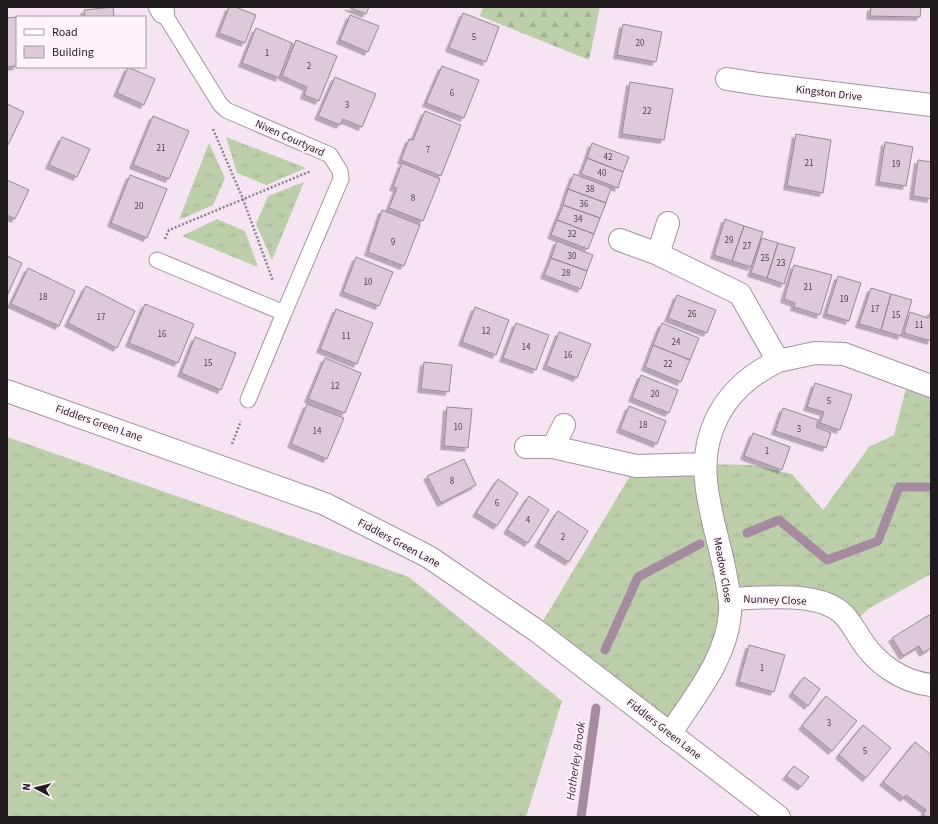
<svg xmlns="http://www.w3.org/2000/svg" width="938" height="824" viewBox="0 0 938 824" font-family="'Source Sans 3',sans-serif">
<defs>
<pattern id="grass-tufts" width="24" height="20" patternUnits="userSpaceOnUse"><rect width="24" height="20" fill="#bcceaa"/><path d="M3 7l-1-3M5 7V3M7 7l1-3M15 17l-1-3M17 17v-4M19 17l1-3" fill="none" stroke="#a1b092"/></pattern>
<pattern id="forest-firs" width="22" height="20" patternUnits="userSpaceOnUse"><rect width="22" height="20" fill="#bcceaa"/><path d="M5 1l3.5 6h-7zM16 11l3.5 6h-7z" fill="#a1b092"/></pattern>
<filter id="shadow"><feDropShadow dx="-3.5" dy="3.5" stdDeviation="0" flood-color="#0004"/></filter>
</defs>
<rect width="100%" height="100%" fill="#f6e4f2"/>
<path fill="url(#grass-tufts)" d="M226,137L306,168L266,185L237,173Z
M209,143L225,178L213,205L179,220Z
M304,182L272,260L256,224L268,196Z
M217,219L245,231L258,267L182,236Z
M909,377L931,386V574L868,609L852,625L845,615L766,598L730,612L670,734L537,631L636,466L704,464L751,465L792,474L823,510L869,447L894,435Z
M7,437L409,577L562,701L526,817H7Z"/>
<path fill="url(#forest-firs)" d="M483,7H600L589,60L480,16Z"/>
<g fill="none" stroke-linecap="round" stroke-linejoin="round">
<path stroke="#a68ba0" stroke-width="9" d="M747,533L779,520L827,560L878,541L899,487H931
M605,650L638,577L700,544
M581,817L596,708"/>
</g>
<path fill="#dccad8" stroke="#988794" filter="url(#shadow)" d="M113,7L114,17H78L85,16L84,10Z
M229,7H235L256,15L245,43L219,33Z
M348,7H369L366,14Z
M871,7H921L920,17L870,16Z
M463,13L499,27L486,62L449,48Z
M350,15L379,26L368,52L340,40Z
M17,17V66L7,67V18Z
M623,24L662,32L656,62L617,55Z
M256,28L292,43L279,78L242,63Z
M296,40L337,56L319,101L304,95L307,87L282,76Z
M442,66L479,80L464,118L426,103Z
M128,67L155,79L144,105L117,93Z
M335,77L376,94L362,127L343,119L340,125L318,116Z
M630,82L673,89L664,140L622,134Z
M7,104L24,112L7,147Z
M425,111L461,125L441,176L401,160L409,139L413,140Z
M153,116L189,131L169,179L133,165Z
M796,134L831,140L823,193L787,186Z
M62,137L90,149L77,177L49,165Z
M885,142L913,147L906,186L879,182Z
M592,143L629,157L623,172L587,158Z
M587,158L623,172L618,188L581,174Z
M918,160L931,162V199L913,196Z
M402,163L440,179L423,221L389,208L397,188L393,187Z
M574,174L611,188L606,203L568,189Z
M130,175L167,189L147,238L111,223Z
M7,180L29,190L15,219L7,215Z
M568,189L606,203L600,218L563,205Z
M563,205L600,218L594,234L557,220Z
M382,210L420,225L404,266L368,252Z
M725,219L744,226L732,261L714,255Z
M557,220L594,234L588,249L551,235Z
M744,226L763,232L751,267L732,261Z
M762,238L778,243L767,278L751,273Z
M557,241L593,255L587,271L551,258Z
M778,243L795,248L784,284L767,278Z
M7,256L22,263L7,296Z
M356,257L393,272L379,306L343,292Z
M551,258L587,271L581,289L544,275Z
M794,265L832,275L820,315L794,307L795,303L784,299Z
M28,268L75,291L59,326L11,304Z
M838,276L861,283L849,321L826,314Z
M86,286L135,311L117,348L68,323Z
M871,288L891,294L881,330L859,324Z
M891,294L912,300L901,336L881,330Z
M677,295L716,310L707,333L668,318Z
M145,304L194,324L178,363L129,343Z
M475,307L509,320L496,355L462,342Z
M336,309L373,323L357,364L320,349Z
M931,311V341L904,333L910,312L928,318Z
M516,323L549,335L536,370L503,358Z
M662,323L699,338L690,360L653,345Z
M559,332L591,344L577,378L546,366Z
M195,337L236,353L221,390L181,373Z
M653,345L690,360L681,382L645,367Z
M325,358L361,373L345,413L308,399Z
M424,362L452,365L449,392L421,389Z
M641,375L678,390L669,413L632,398Z
M815,383L852,395L840,430L820,423L824,412L807,407Z
M307,404L344,418L327,459L291,444Z
M629,406L666,421L657,444L620,429Z
M447,407L472,409L468,448L444,446Z
M783,408L818,420L816,427L831,433L826,448L775,431Z
M753,433L790,447L782,470L744,456Z
M464,459L476,485L441,503L427,476Z
M498,479L518,493L497,526L476,513Z
M529,496L549,510L528,543L507,530Z
M558,511L588,531L569,562L538,543Z
M929,615L931,618V648L923,653L919,646L903,656L892,638Z
M749,645L785,655L774,692L739,682Z
M804,677L820,689L808,706L792,693Z
M826,696L857,721L832,751L802,726Z
M863,725L891,748L866,778L839,755Z
M915,742L931,755V817H927L923,814L926,810L906,795L904,798L883,782Z
M794,766L809,777L801,787L786,776Z"/>
<g fill="none" stroke-linecap="round" stroke-linejoin="round">
<defs>
<path id="lane" d="M157,260L284,313L341,179L340,171L330,155L226,110L220,104L163,12
M248,400L284,313"/>
<path id="street" d="M160,7L163,12
M727,79L759,84L931,105
M620,240L658,254L740,294L778,361C751,374 729,392 716,420C691,471 717,525 726,577C728,589 731,601 730,613C727,658 694,697 670,734
M658,254L668,223
M778,361L815,353L844,354L931,386
M526,447H553L636,466L705,464
M553,447L564,425
M730,599C759,598 809,592 835,608C847,615 852,626 860,638C875,663 902,682 931,685"/>
<path id="secondary" d="M7,391L325,504L429,557L537,631L779,817"/>
</defs>
<use href="#lane" stroke="#a493a1" stroke-width="17"/>
<use href="#street" stroke="#a493a1" stroke-width="24"/>
<use href="#secondary" stroke="#a493a1" stroke-width="24"/>
<path stroke="#8d818b" stroke-width="2.5" stroke-dasharray="2 2" stroke-linecap="butt" d="M213,129L243,199L273,281
M165,239L169,230L311,171
M232,444L241,421"/>
<use href="#lane" stroke="#fff" stroke-width="15"/>
<use href="#street" stroke="#fff" stroke-width="22"/>
<use href="#secondary" stroke="#fff" stroke-width="22"/>
</g>
<g text-anchor="middle" dominant-baseline="central" stroke-width="4" stroke-linejoin="round" paint-order="stroke">
<g font-size="9" fill="#4f464d">
<text x="474" y="37">5</text>
<text x="640" y="43">20</text>
<text x="267" y="53">1</text>
<text x="309" y="66">2</text>
<text x="452" y="93">6</text>
<text x="347" y="105">3</text>
<text x="647" y="111">22</text>
<text x="161" y="148">21</text>
<text x="428" y="150">7</text>
<text x="608" y="157">42</text>
<text x="809" y="163">21</text>
<text x="896" y="164">19</text>
<text x="602" y="173">40</text>
<text x="590" y="189">38</text>
<text x="413" y="198">8</text>
<text x="584" y="204">36</text>
<text x="139" y="206">20</text>
<text x="578" y="219">34</text>
<text x="572" y="234">32</text>
<text x="729" y="240">29</text>
<text x="393" y="242">9</text>
<text x="747" y="246">27</text>
<text x="572" y="256">30</text>
<text x="765" y="258">25</text>
<text x="781" y="263">23</text>
<text x="566" y="273">28</text>
<text x="368" y="282">10</text>
<text x="808" y="287">21</text>
<text x="43" y="297">18</text>
<text x="844" y="299">19</text>
<text x="875" y="309">17</text>
<text x="692" y="314">26</text>
<text x="896" y="315">15</text>
<text x="101" y="317">17</text>
<text x="919" y="325">11</text>
<text x="486" y="331">12</text>
<text x="162" y="334">16</text>
<text x="346" y="336">11</text>
<text x="676" y="342">24</text>
<text x="526" y="347">14</text>
<text x="568" y="355">16</text>
<text x="208" y="363">15</text>
<text x="668" y="364">22</text>
<text x="335" y="386">12</text>
<text x="655" y="394">20</text>
<text x="829" y="401">5</text>
<text x="643" y="425">18</text>
<text x="458" y="427">10</text>
<text x="799" y="429">3</text>
<text x="317" y="431">14</text>
<text x="767" y="451">1</text>
<text x="452" y="481">8</text>
<text x="497" y="503">6</text>
<text x="528" y="520">4</text>
<text x="563" y="537">2</text>
<text x="762" y="668">1</text>
<text x="829" y="723">3</text>
<text x="865" y="751">5</text>
</g>
<g font-size="11" fill="#201a1f" stroke="#fff3fc">
<text transform="translate(829 93) rotate(7)">Kingston Drive</text>
<text transform="translate(290 138) rotate(24)">Niven Courtyard</text>
<text transform="translate(99 423) rotate(19)">Fiddlers Green Lane</text>
<text transform="translate(399 543) rotate(28)">Fiddlers Green Lane</text>
<text transform="translate(723 570) rotate(80)">Meadow Close</text>
<text transform="translate(775 600) rotate(2)">Nunney Close</text>
<text transform="translate(664 729) rotate(38)">Fiddlers Green Lane</text>
</g>
<g font-size="12" font-style="italic" fill="#572a50" stroke="#fff3fc">
<text transform="translate(576 761) rotate(-82)">Hatherley Brook</text>
</g>
</g>
<rect width="938" height="824" fill="none" stroke="#201a1f" stroke-width="16"/>
<rect x="16" y="16" width="130" height="52" fill="#fff3fc" stroke="#a69ca4"/>
<rect x="24" y="29" width="20" height="6" fill="#ffffff" stroke="#a69ca4"/>
<text x="52" y="36" font-size="12" fill="#201a1f">Road</text>
<rect x="24" y="46" width="20" height="12" fill="#dccad8" stroke="#a69ca4"/>
<text x="52" y="56" font-size="12" fill="#201a1f">Building</text>
<g transform="translate(36 788) rotate(277)" stroke="#fff3fc" stroke-width="3" paint-order="stroke">
<path d="M0-3L7 15L0 10L-7 15Z" fill="#201a1f"/>
<text y="-6" font-size="11" font-weight="bold" text-anchor="middle" fill="#201a1f">N</text>
</g>
</svg>
